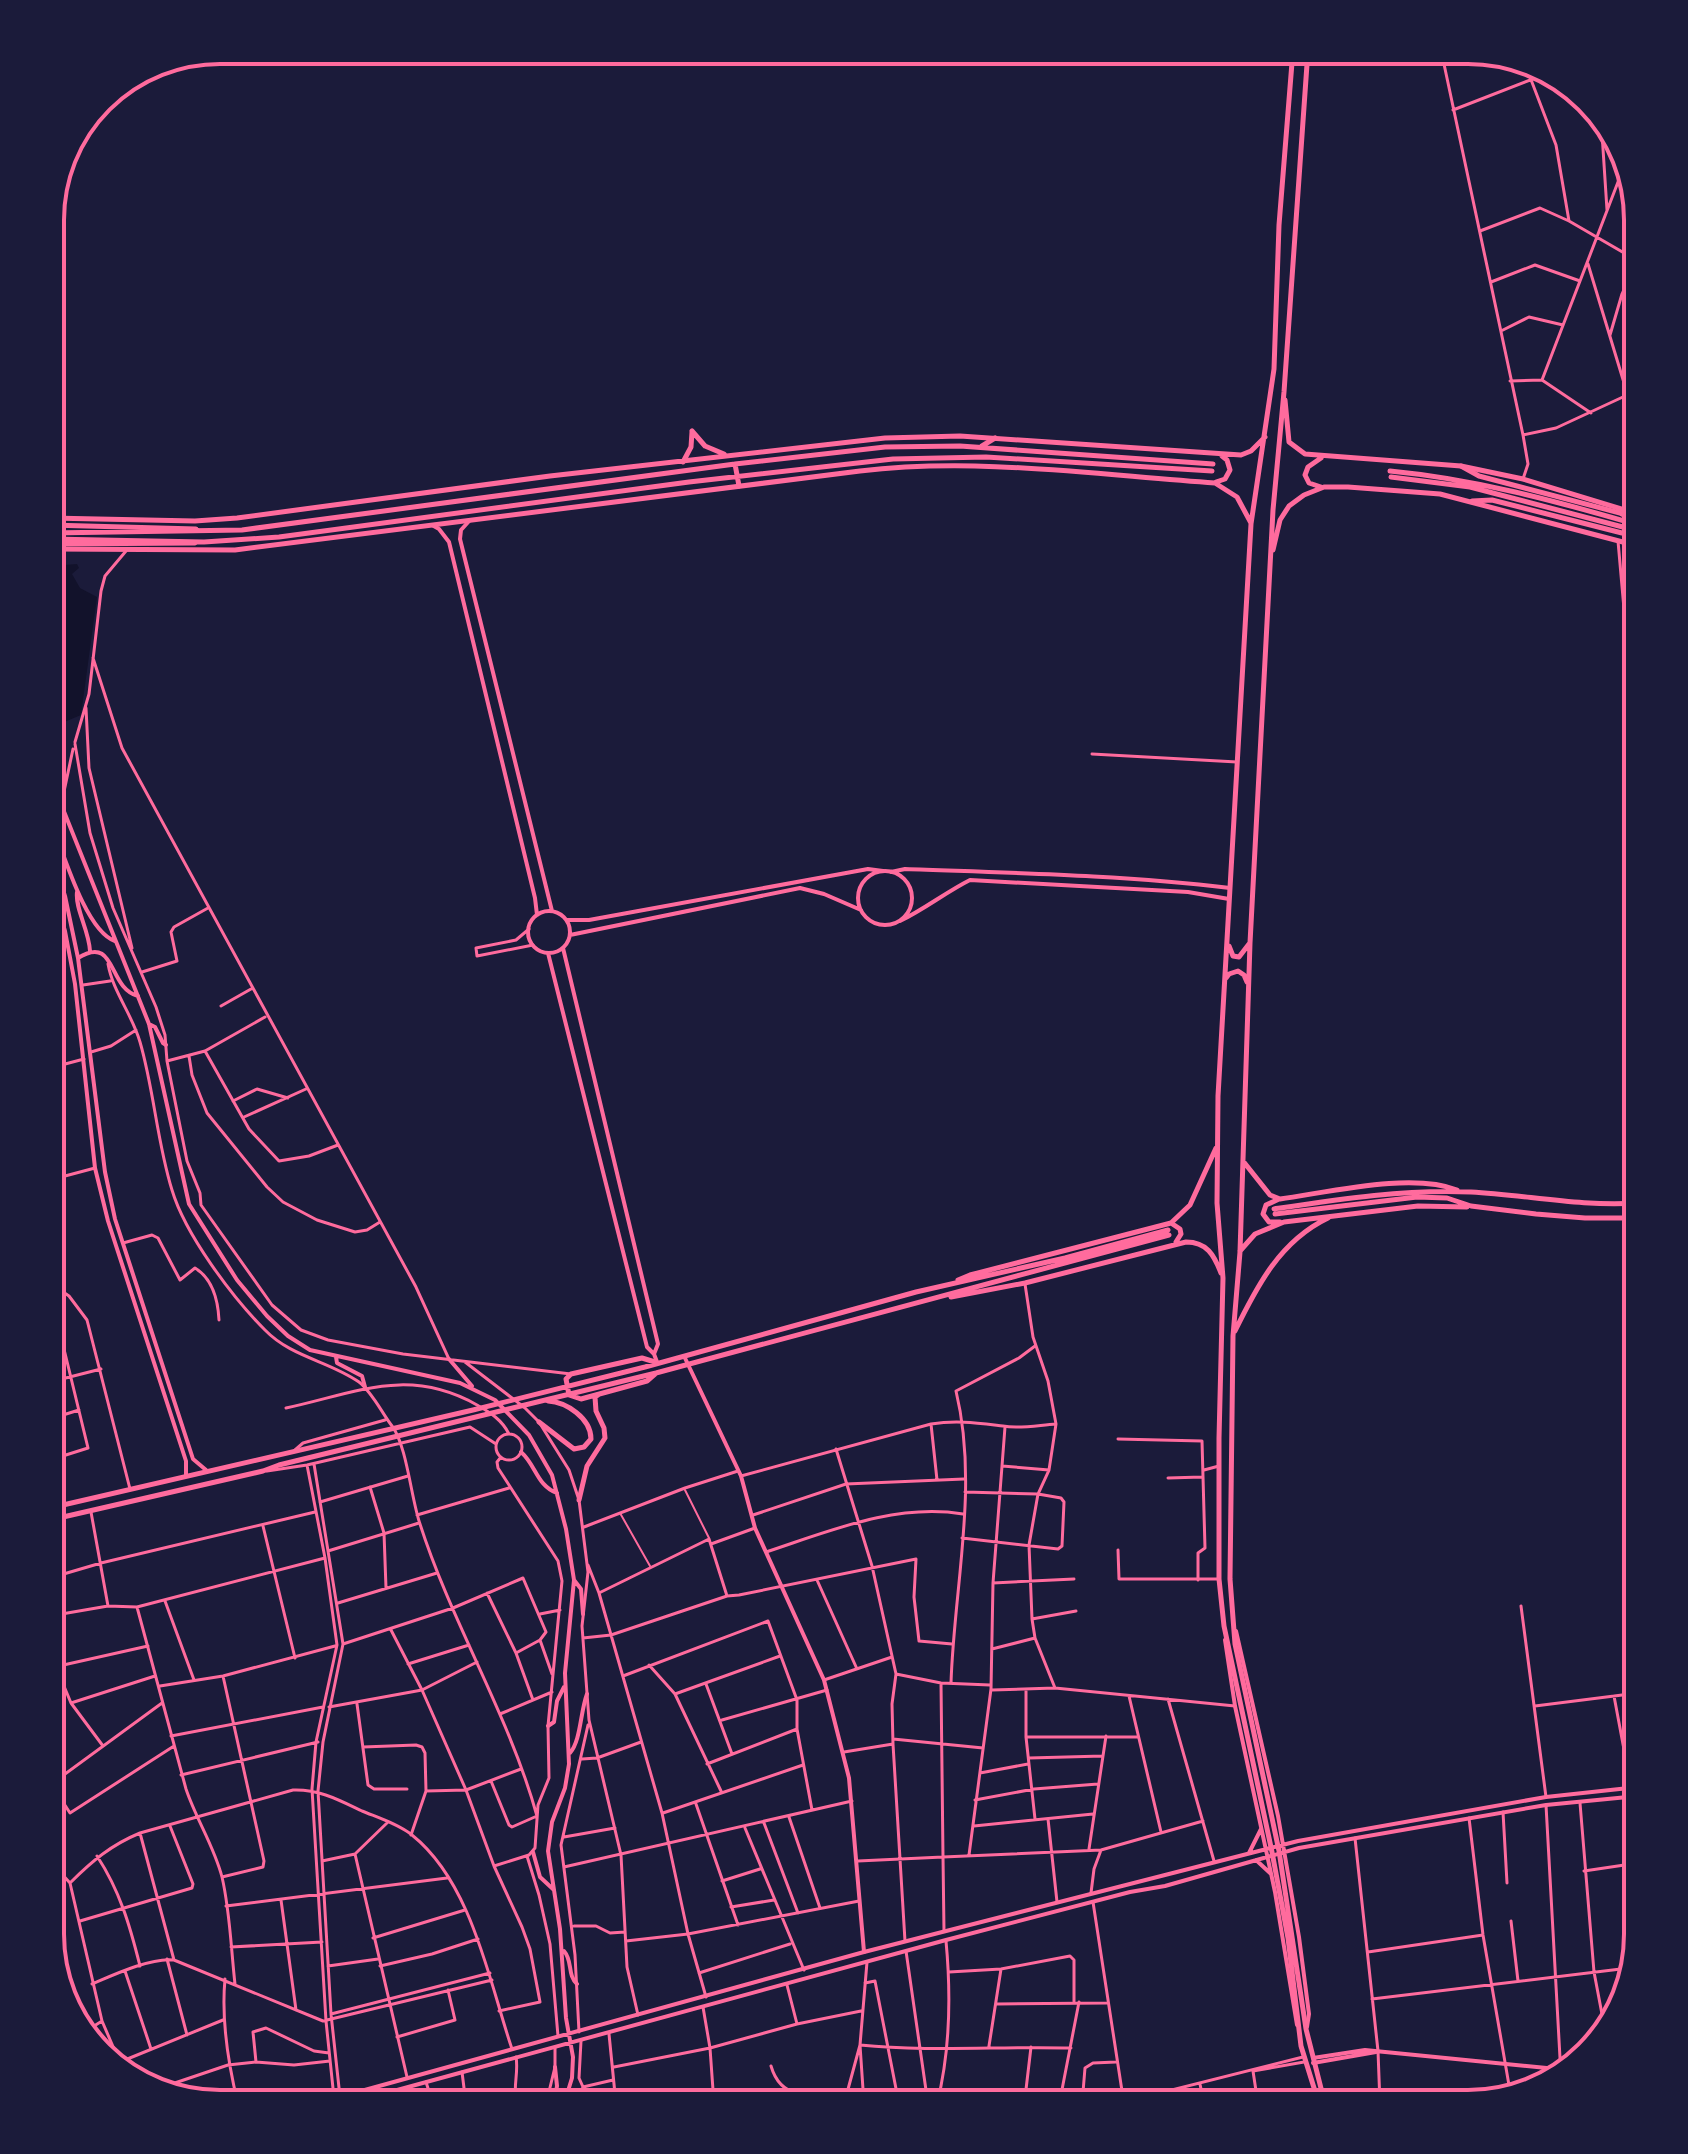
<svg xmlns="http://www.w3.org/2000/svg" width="1688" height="2154" viewBox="0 0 1688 2154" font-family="'Zilla Slab',serif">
<rect width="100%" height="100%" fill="#1b1b3a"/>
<path fill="#12122b" d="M77,564L79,568L72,574L80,588L97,597L81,715L50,728V566Z"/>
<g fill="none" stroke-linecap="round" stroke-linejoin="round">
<path stroke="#ff6b9d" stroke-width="2" d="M685,1490L709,1538
M620,1513L650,1566"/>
<path stroke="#ff6b9d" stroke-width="3" d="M1441,50L1523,435L1528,464L1523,479
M1525,64L1556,145L1569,221L1638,261
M1453,110L1551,72
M1601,118L1607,210
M1480,231L1540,208L1569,221
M1588,264L1628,396
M1491,282L1535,265L1580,281
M1501,331L1529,317L1563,325
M1610,335L1622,294L1637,261
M1542,380L1623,169
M1542,380L1591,413
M1510,381L1542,380
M1523,435L1556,428L1638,390
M1618,541L1638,767
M93,658L122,748L416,1287L449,1359
M86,708L89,768L132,948
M75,742L89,694L101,591L105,576L126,551
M75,744L90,833L113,908L156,1007L165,1035L167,1061L187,1161L200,1193L201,1205L272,1305L301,1330L328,1340L403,1354L571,1374
M1092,754L1237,762
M62,801L73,749
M529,929L516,940L476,948L477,956L533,945
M108,964C113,992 132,1014 140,1042C154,1090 157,1142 172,1190C185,1234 232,1297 265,1330C291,1357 329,1361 359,1382C372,1392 382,1413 392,1426C407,1446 411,1498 420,1524C452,1624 509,1715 537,1816L512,1827L509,1825L491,1781
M142,972L177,961L171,932L174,927L208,908
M83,985L110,981
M221,1006L251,989
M205,1051L249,1129L279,1161L309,1156L338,1145
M91,1052L111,1046L136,1030
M189,1056L192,1075L207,1113L267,1187L283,1202L317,1220L355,1232L367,1230L380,1222
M167,1061L205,1051L265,1017
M50,1068L84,1059
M233,1101L257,1089L288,1098
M244,1117L306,1089
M50,1180L95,1168
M123,1243L152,1235L158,1238L180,1280L195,1268C213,1279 218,1300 219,1320
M50,1283L69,1296L87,1320L130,1489
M1025,1284L1033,1337L1048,1381L1056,1424L1049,1470L1038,1494L1029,1545L1032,1619L1035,1638L1055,1688
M50,1348L63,1345
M465,1362L525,1408L539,1422L569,1470L579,1500L588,1572L582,1626L589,1720L621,1855L627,1967L638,2015
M50,1382L101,1369
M286,1408C356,1393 408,1366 477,1405C491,1413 502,1420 509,1434
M50,1419L79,1410
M931,1424L937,1480
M496 1447a13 13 0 1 1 26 0a13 13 0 1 1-26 0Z
M1118,1439L1202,1441L1205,1548L1198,1553V1580
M836,1449L872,1566L896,1674L892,1704L893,1744L905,1941
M295,1450L303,1443L385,1420
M50,1460L88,1448L63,1345L50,1310
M314,1464L343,1644L323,1742L318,1791L331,2014L340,2097
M307,1465L325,1558L337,1645L316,1742L312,1789L326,2021L334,2098
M1002,1466L1049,1470
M1204,1470L1219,1466
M267,1471L307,1465L470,1427L496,1444
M741,1476L931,1424C957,1420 977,1423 1003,1426C1020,1429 1039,1425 1056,1424
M1168,1478L1202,1477
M370,1487L384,1533L386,1588
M320,1502L408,1476
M91,1512L108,1606
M417,1515L509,1488
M753,1515L846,1484L964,1479
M263,1526L295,1658
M584,1527L685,1488L738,1471
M962,1538L1058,1549L1062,1546L1064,1502L1061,1498L1038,1494L965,1492
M711,1544L755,1528
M1118,1550L1119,1579H1219
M328,1551L419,1523
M766,1552C830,1531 895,1503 963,1514
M588,1565L599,1593L662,1813L688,1934L706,1997
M50,1578L101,1563L315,1512
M817,1580L857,1669
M993,1583L1074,1579
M601,1592L709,1539L727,1596
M487,1593L516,1653L533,1700
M165,1601L194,1680
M338,1603L437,1573
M1521,1606L1546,1797
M137,1607L186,1789C196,1819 214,1846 222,1877C230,1911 231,1949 235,1984
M540,1614L560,1610
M50,1616L108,1606L137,1607L325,1558
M1032,1619L1076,1611
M391,1630L422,1690L466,1790L494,1866L522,1927L530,1949L540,2002L499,2011
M583,1638L611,1635L727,1596L739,1595L916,1559L914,1597L919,1641L952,1644
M540,1640L552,1674
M343,1644L453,1608L523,1578L546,1632L540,1640L516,1653
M992,1649L1035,1638
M408,1664L469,1645
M649,1665L675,1694L721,1791
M56,1667L71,1703L103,1746
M50,1668L148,1646
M896,1674L941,1683L990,1685
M623,1676L768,1621L797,1700V1729L812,1810
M824,1680L892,1657
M941,1683L943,1857L1101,1850L1203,1821
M951,1683C954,1587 979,1486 956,1391L1019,1358L1035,1346
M706,1684L732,1754
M160,1686L223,1676L335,1646
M992,1690L1055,1688L1235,1706
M1026,1691V1737L1035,1819
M675,1694L780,1656
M1129,1696L1161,1832
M1614,1696L1631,1787
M1168,1699L1214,1861
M71,1703L155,1676
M357,1704L368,1785L374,1789H407
M1535,1706L1638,1693
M329,1707L422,1690L477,1662
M500,1714L552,1692
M722,1720L827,1690
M171,1736L323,1707
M1026,1737H1138
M893,1739L983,1748
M363,1747L416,1745L422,1747L425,1753L426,1791L411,1835
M844,1752L893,1744
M1029,1758L1103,1756
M582,1759L597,1758L641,1742
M707,1764L797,1729
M980,1773L1028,1764
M181,1775L318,1742
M50,1782L70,1813L174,1746
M50,1785L162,1703
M426,1791L466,1790L521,1769
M1631,1797L1638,1828
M975,1800L1034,1789L1098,1784
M1580,1803L1594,1972L1605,2030
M696,1804L738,1925
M1546,1805L1561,2076
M1503,1812L1507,1883
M663,1813L803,1765
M789,1817L820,1908
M1469,1818L1483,1935L1510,2091
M1048,1819L1057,1902
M764,1823L798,1913
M974,1826L1093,1814
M745,1828L804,1970
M140,1833L174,1960
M564,1837L615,1828
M1355,1838L1378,2051L1380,2104
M1089,1849L1106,1736
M355,1854L407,2077
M969,1855L991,1689L993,1583L1005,1427
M97,1856C120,1891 130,1926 140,1966
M527,1856L539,1895L550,1944L558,2036
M50,1861L70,1883L102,2021L123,2070
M322,1861L355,1854L388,1822
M858,1861L943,1857L944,1931
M494,1866L529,1855L535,1848L538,1805L549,1778L548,1726L562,1581L558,1561L498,1468L497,1462L501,1457
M564,1867L852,1801
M1584,1871L1638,1863
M222,1877L263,1867L264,1861L223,1676
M722,1881L760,1869
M70,1883C92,1861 111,1845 140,1833L293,1790C319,1789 339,1800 362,1811C379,1818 398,1824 412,1835C472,1883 489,1981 512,2049
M1091,1893L1094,1869L1101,1850
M281,1900L296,2010
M1093,1902L1124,2104
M226,1906L447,1878
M731,1907L774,1900
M80,1921L192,1888L193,1884L170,1826
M1511,1921L1518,1981
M574,1926H596L610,1933L625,1932
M373,1938L465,1910
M626,1941L688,1934L859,1901
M231,1947L322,1942
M906,1951L928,2104
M1368,1952L1483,1935
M167,1959L187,2035
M328,1966L378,1959
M380,1966L432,1954L478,1939
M125,1971L151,2049
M949,1972L1001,1969L1070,1956L1074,1960V2001
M699,1973L790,1944
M225,1979C221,2021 228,2063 238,2104
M865,1983L875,1981L899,2104
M92,1984C113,1975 152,1957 174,1960L323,2021L492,1980
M787,1985L797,2024
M1372,1999L1629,1968
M997,2004L1107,2003
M703,2007L710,2048L714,2104
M331,2014L490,1973
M579,2032L575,1955L561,1845L588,1725
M83,2033L102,2021
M609,2034L616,2104
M397,2037L455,2020L448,1990
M989,2046L1001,1969
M516,2057C519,2073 512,2089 517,2104
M120,2062L223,2020
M256,2062L253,2032L266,2028L314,2051L329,2053
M771,2066C782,2104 816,2095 847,2091
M614,2067L710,2048L797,2024L861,2011
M1253,2071L1304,2062
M1253,2071L1258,2104
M462,2072L466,2104
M426,2082L433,2104
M1200,2084L1204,2104
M583,2087L613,2080
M160,2088L228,2065L256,2062L294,2065L330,2061
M804,2094L805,2104
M939,2096L1025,2098L1059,2102
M1025,2098L1031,2047
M1060,2100L1079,2002
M1124,2102L1303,2057
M546,2104L555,2067V2047
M576,2104L583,2087L579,2078L581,2041
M650,2104L713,2093
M844,2104L860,2045L867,1962
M864,2104L860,2045C930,2052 1001,2046 1071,2048
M937,2104C950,2052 951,1994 946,1941
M1082,2104L1085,2068L1093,2063L1116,2062"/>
<path stroke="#ff6b9d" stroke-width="4" d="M470,520L461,530L460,539L552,911
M432,525L439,529L449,542L535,898L537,915
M858 898a27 27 0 1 1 54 0a27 27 0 1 1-54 0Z
M891,872L905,869C1013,873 1123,875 1230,888
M528 932a21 21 0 1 1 42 0a21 21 0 1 1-42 0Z
M567,920H589L868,869L883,871
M900,921C925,909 946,892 970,880L1188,892L1229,899
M570,935L800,888L824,894L861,910
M563,948L658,1344L654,1354
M548,953L647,1347L654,1354L657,1362
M684,1356L741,1476L755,1528L824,1680L849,1778L864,1952
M1313,2058L1365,2050L1567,2070
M1313,2063L1376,2052"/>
<path stroke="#ff6b9d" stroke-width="4" d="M50,765L61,804L149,1024L189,1204L237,1280L267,1316L288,1336L310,1350L460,1383L495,1400L529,1435L552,1475L566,1529L574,1580L565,1673L569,1764L565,1788L552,1822L548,1851L560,1929L566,2018L573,2057L572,2078L564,2104
M50,819C62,848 85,931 115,941
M50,847L65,896L78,958L105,1172L115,1219L193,1459L206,1470
M50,880L65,931L75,984L95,1168L108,1221L186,1461V1476
M77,892C75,909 89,930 90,951
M78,958C117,934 107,988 138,996
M149,1024L155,1027L163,1043L166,1045
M336,1357L337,1363L362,1376L365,1387
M449,1359L472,1386
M521,1452C536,1465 537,1486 557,1493
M574,1580L581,1589L583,1614
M1236,1631L1278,1816L1299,1937L1309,2014L1307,2027
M1225,1640L1235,1706L1275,1892L1297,2025
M548,1726L554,1722L557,1701L564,1687
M570,1753C581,1740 580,1713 587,1694
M533,1852L540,1877L554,1890
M1249,1853L1261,1829
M1256,1860L1270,1873
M564,1951C573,1961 567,1975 577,1984
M314,2104L864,1952L1298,1841L1546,1797L1638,1787
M346,2104L946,1940L1130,1892L1165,1886L1299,1848L1546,1805L1638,1796
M554,2104L557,2086L555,2067"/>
<path stroke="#ff6b9d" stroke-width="5" d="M1293,50L1279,225L1274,369L1251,524L1218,1096L1217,1203L1223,1278L1219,1438V1579L1224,1626L1272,1852L1288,1938L1301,2046L1319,2104
M1308,50L1284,392L1273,510L1250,943L1240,1252L1233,1336L1230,1579L1235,1644L1279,1851L1306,2029L1325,2104
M1285,400L1289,442L1305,454L1461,466L1523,479L1638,514
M692,431L705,446L724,454
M683,462L691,447L692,432
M1216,482L1225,479L1230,470L1227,460L1222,456
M1321,487L1309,483L1305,475L1308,467L1321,458
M50,518L195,521L237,518L550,476L885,438L960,436L1241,455L1251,451L1265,437
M50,549L235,550L860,471C977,457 1098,475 1215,483L1237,497L1251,523
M1273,550L1280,520L1289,506L1304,495L1324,487H1348L1440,494L1638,546
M1229,946L1233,956L1239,957L1249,944
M1226,978L1229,974L1238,971L1244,975L1247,982
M1243,1161L1270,1195L1280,1199C1330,1192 1412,1172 1457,1190
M1279,1199L1266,1205L1263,1214L1269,1222H1280
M1274,1209C1340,1199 1404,1189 1471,1192C1527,1195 1581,1207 1638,1203
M1275,1214L1417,1197L1447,1198L1471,1206L1536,1214L1585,1218H1638
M1171,1223L1180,1229L1181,1234L1176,1242
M1240,1251L1255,1234L1284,1222L1418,1206L1467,1207
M958,1280L970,1275L1171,1223L1190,1205L1216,1148
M951,1297L1025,1283L1186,1242C1207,1242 1214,1255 1221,1273
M1235,1331C1257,1286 1280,1241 1328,1218
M655,1362L642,1358L571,1374L566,1379L569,1395L581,1399L647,1381L655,1374
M539,1422L574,1449L584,1447L591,1439C591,1418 566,1402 548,1401
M579,1500L587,1466L605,1438L604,1428L596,1411L595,1397L598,1395
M50,1508L473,1410L645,1367L916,1292L1065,1258L1168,1230
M50,1520L263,1471L279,1465L656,1373L1169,1235"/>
<path stroke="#ff6b9d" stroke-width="5" d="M982,446L995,438
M735,464L739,486
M1461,466L1479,476L1620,513L1637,522
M1390,471C1475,479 1556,501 1638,525
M1391,477L1470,487L1638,531
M1472,501L1492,500L1622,533L1638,534
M50,525L196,529
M50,533L242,530L735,464L885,447L960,446L1213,464
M50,539L204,542L279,537L689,482L893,459L986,457L1212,471
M50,544L195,543"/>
</g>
<path d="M0 0H1688V2154H0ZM220 64H1468A156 156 0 0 1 1624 220V1934A156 156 0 0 1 1468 2090H220A156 156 0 0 1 64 1934V220A156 156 0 0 1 220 64Z" fill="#1b1b3a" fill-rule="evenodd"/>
<path fill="none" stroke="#ff6b9d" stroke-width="4" d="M220 64H1468A156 156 0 0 1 1624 220V1934A156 156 0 0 1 1468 2090H220A156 156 0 0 1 64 1934V220A156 156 0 0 1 220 64Z"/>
</svg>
